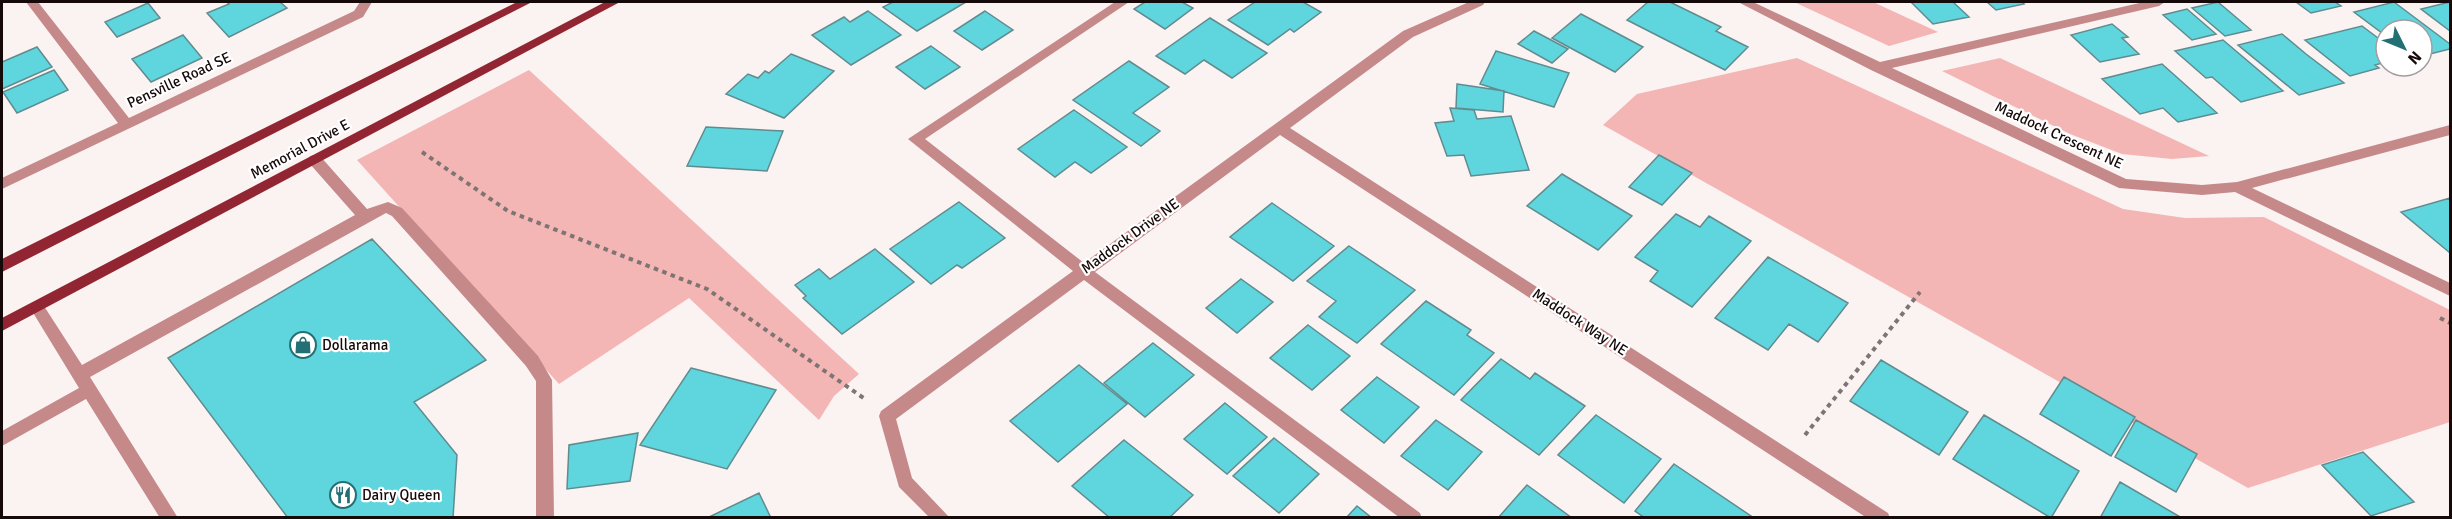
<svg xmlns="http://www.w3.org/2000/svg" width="2452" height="519" viewBox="0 0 2452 519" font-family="Signika,sans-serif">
<rect width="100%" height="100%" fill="#fbf2f2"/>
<path fill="#f4b5b5" d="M1794,2H1873L1938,32L1889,46Z
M1797,58L2123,209L2185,218L2264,217L2450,310V422L2248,488L1603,125L1637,94Z
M2000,58L2209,156L2172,159L2122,154L2070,134L1942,71Z
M529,70L859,374L834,396L819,420L689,298L559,384L357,160Z"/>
<path fill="#5fd5de" stroke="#608c8f" stroke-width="1.5" d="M227,2H280L287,8L229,37L207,13L229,4Z
M893,2H966L917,31L883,7Z
M1145,2H1182L1193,8L1165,29L1134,9Z
M1255,2H1303L1321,12L1294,32L1290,29L1268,45L1228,20Z
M1648,2H1670L1721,27L1716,31L1748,47L1725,70L1627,20Z
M1911,2H1953L1969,17L1933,24Z
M1987,2H2021L2024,4L1996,10Z
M2218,2L2251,30L2225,36L2192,8Z
M2296,2H2335L2341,6L2311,13Z
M2394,2L2450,44V49L2422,56V30H2386V36L2354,12Z
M2450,2V31L2421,9Z
M148,3L160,18L117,37L105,22Z
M2187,9L2216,34L2192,40L2163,15Z
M868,11L901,35L851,65L812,35L844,17L850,22Z
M985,11L1013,30L982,50L954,31Z
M1581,14L1643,47L1615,72L1552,38Z
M1210,18L1267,53L1232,78L1204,60L1185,74L1156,56Z
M2112,24L2128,37L2122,38L2139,54L2100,62L2071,35Z
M2362,26L2386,44V62L2375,65L2379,68L2350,76L2305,40Z
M1534,31L1568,49L1552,63L1518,44Z
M2282,34L2306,54L2344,83L2299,95L2238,45Z
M183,35L202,58L151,82L132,59Z
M2223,40L2283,91L2241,102L2212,77L2206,78L2175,51Z
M931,46L960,67L925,89L896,67Z
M37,47L52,67L2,89V62Z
M1496,51L1569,73L1554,107L1480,84Z
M791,54L834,71L784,118L726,94L748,74L758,78L765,71L769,73Z
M1129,61L1169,87L1133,113L1160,131L1141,146L1073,100Z
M2162,64L2217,113L2178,122L2163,108L2140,114L2102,79Z
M54,70L68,90L17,113L3,92Z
M1457,84L1504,91L1503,112L1456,108Z
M1450,108L1474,110L1477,119L1511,116L1529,170L1471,176L1464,155L1447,156L1435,123L1454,121Z
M1074,110L1127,147L1091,173L1075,162L1055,177L1018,149Z
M706,127L783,131L767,171L687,166Z
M1659,155L1692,173L1662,205L1629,187Z
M1562,174L1632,216L1598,250L1527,206Z
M2450,198V253L2401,212Z
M959,202L1005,238L962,268L957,265L931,284L890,249Z
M1272,203L1334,246L1293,281L1230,237Z
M1676,214L1700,227L1709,216L1751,241L1692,307L1650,281L1658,271L1635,257Z
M372,239L486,360L414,402L457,455L453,518H288L168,358Z
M1349,246L1415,290L1357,343L1319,317L1336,301L1307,281Z
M875,249L914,282L842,334L803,298L806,296L795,285L819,269L830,279Z
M1768,257L1848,303L1818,342L1789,324L1768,350L1715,318Z
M1241,279L1273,302L1237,333L1206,308Z
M1426,301L1471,330L1467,335L1494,353L1454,395L1381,344Z
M1308,325L1350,356L1312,390L1270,358Z
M1153,343L1194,375L1145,417L1104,383Z
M1501,359L1530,379L1535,373L1585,406L1539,455L1461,400Z
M1881,360L1968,412L1939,455L1850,401Z
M1079,365L1127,404L1058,462L1010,421Z
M691,368L776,390L727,469L640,445Z
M1377,377L1419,407L1384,443L1341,410Z
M2064,377L2135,417L2111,456L2040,414Z
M1225,403L1267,437L1227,474L1184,439Z
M1596,415L1661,459L1624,503L1558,455Z
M1984,415L2079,471L2051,518L1953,459Z
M1436,420L1482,452L1448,490L1401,456Z
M2136,420L2197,454L2176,492L2115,457Z
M638,433L630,481L567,489L569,445Z
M1274,438L1319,474L1279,513L1233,476Z
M1124,440L1193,495L1169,518H1110L1072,486Z
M2363,452L2414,502L2371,516L2322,465Z
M1674,464L1754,518H1645L1635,511Z
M2120,482L2182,518H2100Z
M1527,485L1572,518H1498Z
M759,493L771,518H707Z
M1357,506L1372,518H1346Z"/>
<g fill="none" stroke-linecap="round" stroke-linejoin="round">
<path stroke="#7f7474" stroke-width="4" stroke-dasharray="4.5 4.5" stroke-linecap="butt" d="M422,152L508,211L707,289L865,399
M2440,318L2450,323
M1805,435L1920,292"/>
<path fill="#c58989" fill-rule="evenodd" d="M26,2H38L129,118L354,11L360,2H372L363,17L2,189V178L118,123Z
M1115,2H1129L925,139L1084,263L1403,31L1469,2H1485L1483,5L1413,37L1290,128L1888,513L1890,518H1867L1280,135L1095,272L1420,513L1422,518H1400L1084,280L896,419L912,478L950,518H930L899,487L879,416L881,411L1073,271L908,139Z
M1738,2H1753L1880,62L2144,2H2165L2159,6L1892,68L2126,179L2202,185L2237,182L2450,125V135L2252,188L2450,283V296L2235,192L2202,195L2119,188L1871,70Z
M315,155L320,156L367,209L388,202L402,208L538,356L552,380L554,518H536V381L526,366L392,216L386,213L90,377L178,518H160L86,399L2,446V431L79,388L32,311L29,307L32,303H42L82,365L355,215L310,164L308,160L310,156Z"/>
<path fill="#912632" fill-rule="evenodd" d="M517,2H532L2,272V259Z
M605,2H620L2,331V318Z"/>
</g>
<defs>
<symbol id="shop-ring" viewBox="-11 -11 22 22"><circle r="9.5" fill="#fff" stroke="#246f74" stroke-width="1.5"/><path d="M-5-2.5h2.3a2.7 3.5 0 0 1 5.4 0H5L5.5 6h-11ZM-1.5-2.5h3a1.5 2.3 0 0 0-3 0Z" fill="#246f74"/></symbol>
<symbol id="restaurant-ring" viewBox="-11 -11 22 22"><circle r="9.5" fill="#fff" stroke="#246f74" stroke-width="1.5"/><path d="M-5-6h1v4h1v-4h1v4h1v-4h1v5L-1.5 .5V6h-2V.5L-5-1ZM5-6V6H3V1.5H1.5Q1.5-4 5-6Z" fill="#246f74"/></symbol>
</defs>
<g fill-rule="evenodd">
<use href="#shop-ring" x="288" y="330" width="30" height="30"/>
<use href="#restaurant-ring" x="328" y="480" width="30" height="30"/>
</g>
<g text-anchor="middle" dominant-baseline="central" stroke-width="4.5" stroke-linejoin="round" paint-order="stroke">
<g font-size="15" fill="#160909" stroke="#fff">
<text transform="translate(179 80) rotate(-25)">Pensville Road SE</text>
<text transform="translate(2059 135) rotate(25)">Maddock Crescent NE</text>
<text transform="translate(300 149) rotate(-28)">Memorial Drive E</text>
<text transform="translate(1130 236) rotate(-36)">Maddock Drive NE</text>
<text transform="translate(1580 322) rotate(33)">Maddock Way NE</text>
</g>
<g font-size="15" fill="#160909" stroke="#fff" text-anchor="start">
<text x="322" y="345">Dollarama</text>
<text x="362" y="495">Dairy Queen</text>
</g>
</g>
<rect width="2452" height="519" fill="none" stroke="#160909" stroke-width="6"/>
<g transform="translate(2404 48) rotate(133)"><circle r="28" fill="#ffffff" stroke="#a29d9d" stroke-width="1.5"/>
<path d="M0-4.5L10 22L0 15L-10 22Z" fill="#246f74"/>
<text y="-9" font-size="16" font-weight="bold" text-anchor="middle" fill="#160909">N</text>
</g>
</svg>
